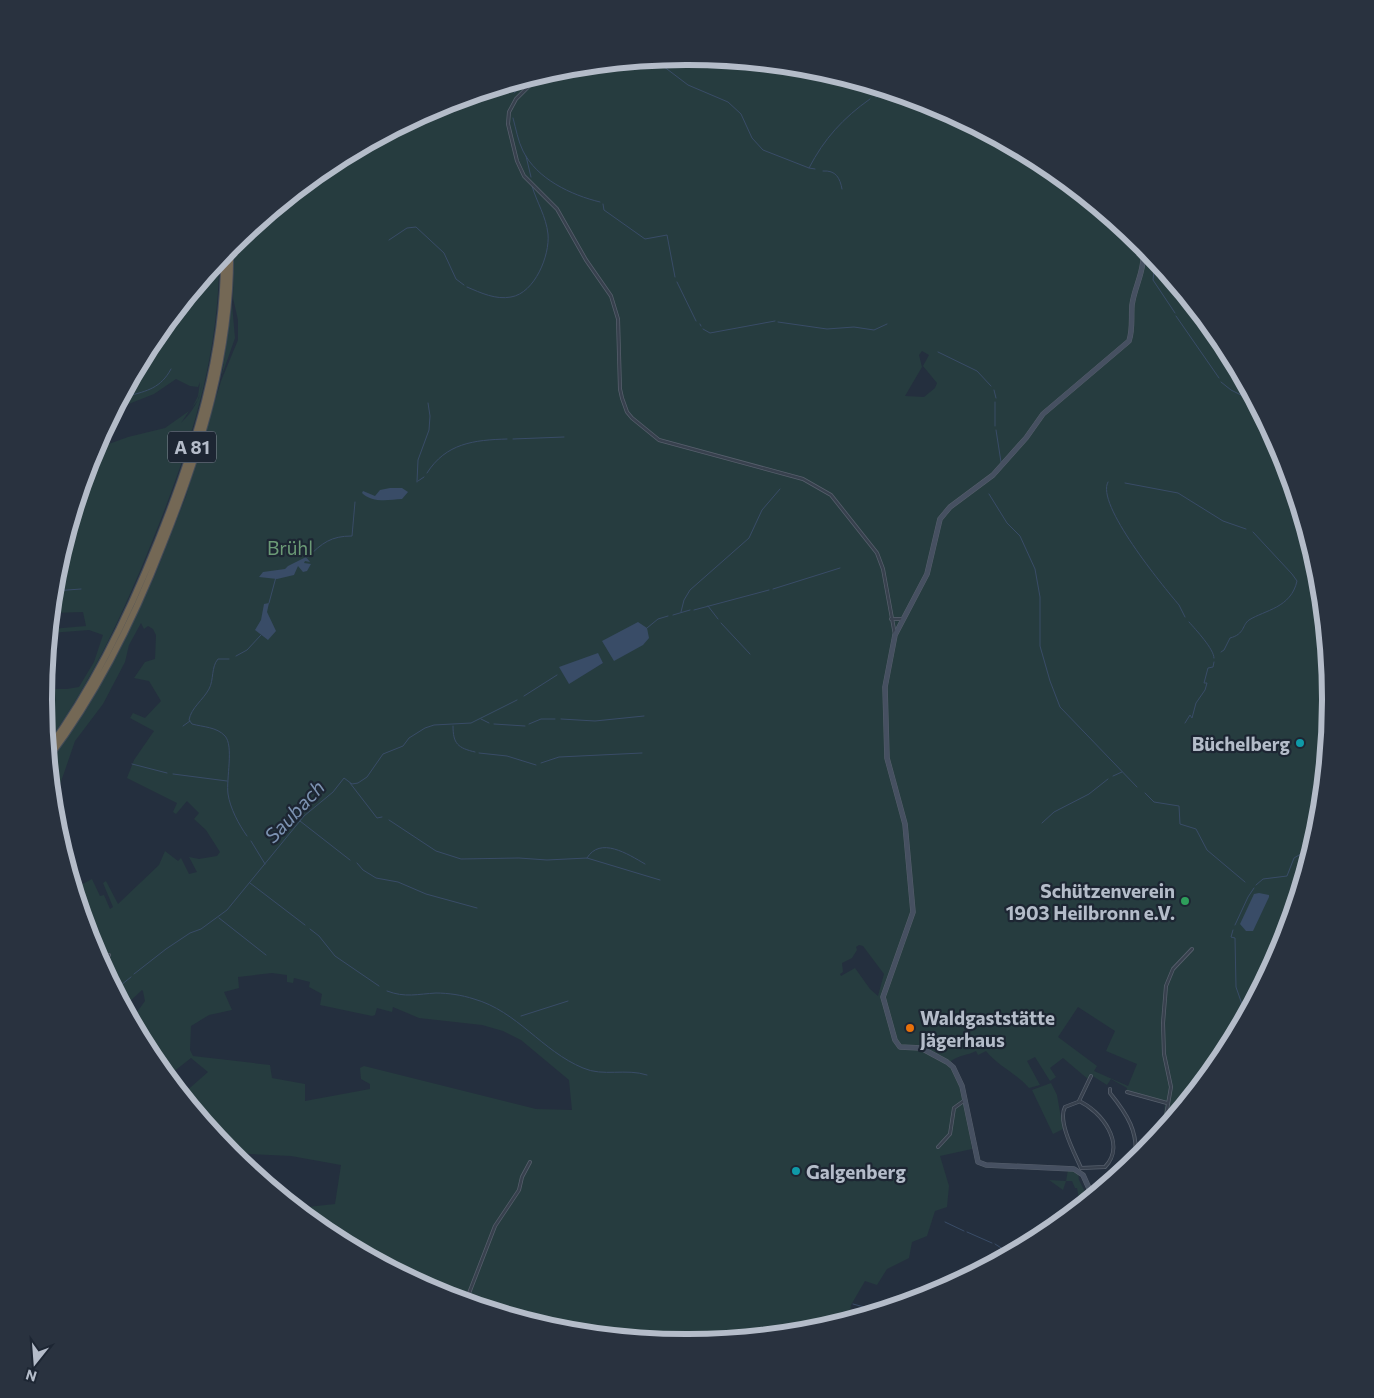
<svg xmlns="http://www.w3.org/2000/svg" width="1374" height="1398" viewBox="0 0 1374 1398" font-family="Commissioner,sans-serif">
<rect width="100%" height="100%" fill="#242f3e"/>
<path fill="#263c3f" fill-rule="evenodd" d="M687,56L813,68L933,105L1045,164L1142,244L1222,342L1281,453L1318,574L1330,699L1318,825L1281,945L1222,1057L1162,1129L1165,1104L1126,1093L1127,1088L1111,1079L1107,1085L1091,1075L1089,1080L1063,1058L1050,1068L1056,1077L1050,1081L1035,1057L1027,1061L1040,1085L1029,1088C1016,1073 998,1066 986,1051L978,1055L976,1051C969,1055 959,1055 951,1061L962,1082L972,1149L940,1156L949,1186L947,1207L935,1211L927,1236L912,1242L909,1258L887,1269L877,1285L865,1281L851,1305L849,1319L812,1330L687,1342L561,1330L441,1293L329,1234L298,1208L335,1204L341,1165L291,1156L231,1153L183,1094L208,1072L191,1058L168,1076L157,1063L158,1060L152,1056L132,1019L145,1001L143,991L142,990L125,1006L105,968L112,961L110,959L104,966L97,953L103,950L88,930L75,888L92,879L100,896L104,895L110,909L113,907L103,883L106,881L118,904L159,865L165,851L178,861L181,858L189,874L197,872L189,857L199,859L217,856L220,852L206,830L194,819L199,813L187,801L176,814L173,812L177,803L127,778L134,760L154,731L130,718L133,713L145,718L161,701L149,681L134,678L145,662L155,659L156,635L153,629L148,626L144,629L141,623L129,645L125,662L103,704L75,741L54,802L50,762L86,710L124,642L155,575L186,496L221,381L238,340V320L233,298L234,243L330,164L441,105L562,68ZM922,351L929,355L923,366L937,383L935,388L924,397L905,396L922,367L919,355ZM598,656L603,663L574,680L560,668ZM859,945L863,946L884,974L878,996L870,989L855,968L841,976L840,974L843,972L842,963L852,958L857,950L856,947ZM272,973L287,975V982L293,983L294,978L310,982L309,987L322,994L320,1005L372,1016L375,1015L377,1008L392,1012L393,1007L419,1018L482,1025L503,1031L521,1040L569,1080L572,1110L536,1109L364,1066L360,1068L361,1079L370,1084V1089L305,1101V1084L272,1078L270,1065L193,1056L190,1050L191,1026L209,1015L232,1010L224,992L239,988L238,977ZM1078,1007L1115,1031L1106,1051L1137,1064L1128,1086L1094,1071L1097,1066L1058,1037Z
M219,260C219,362 187,456 149,549C121,618 91,682 48,743L45,689H67L79,687L94,662L103,635L89,630L50,633L51,629L86,626L83,612L52,613L56,573L93,453L95,449L128,437L165,428L189,411L181,423C194,410 200,400 202,382L199,398L192,408L198,396L200,382L198,387L190,386L176,379L154,394L116,409L152,341Z
M232,304L235,338L222,375Z
M1051,1083L1057,1095L1063,1129L1053,1134L1032,1090Z
M1068,1170L1078,1172L1079,1180L1088,1198L1080,1205L1077,1188H1075L1072,1181H1066L1063,1190L1049,1180L1066,1181Z"/>
<path fill="#394c67" d="M390,488H402L408,492L402,499C388,500 372,503 362,493L363,491L375,496L380,490Z
M306,557L310,562L305,561L304,563L311,564L307,571L303,572L298,566L294,575L277,579L259,577L263,572L285,569L288,566Z
M269,603L267,612L276,631L268,640L255,630L261,620L264,604Z
M638,622L647,628L649,638L643,645L614,661L602,641Z
M598,653L603,663L569,684L559,667Z
M1259,893L1269,895V897L1253,931H1246L1240,924L1254,894Z"/>
<g fill="none" stroke-linecap="round" stroke-linejoin="round">
<path stroke="#394c67" stroke-width="1" d="M656,59L660,63
M663,66L688,85L728,102L741,114L752,138L763,150L809,168C824,139 843,118 870,99
M514,93L532,77
M891,93H894
M876,97L886,94
M513,118C516,129 518,141 523,151C537,179 571,195 600,202
M526,156L531,177
M809,168L815,169
M823,171C836,170 840,178 842,189
M603,204L604,210L645,239L667,235L675,277
M389,240L407,228L416,227L444,253L456,279L464,285
M1155,260L1157,266H1160
M1154,271L1153,280L1175,313
M677,282L696,321
M467,287C481,293 496,300 511,297C535,293 550,255 548,234C546,216 537,203 532,186
M1176,316L1219,378
M778,322L827,329L854,327L874,330L887,324
M700,324L701,326
M703,329L710,333L775,321
M938,352L977,371L991,386
M1221,382L1231,390L1253,401
M994,390L996,398
M128,396C147,391 161,388 171,369
M122,398L124,397
M995,402V426
M996,430L1001,462
M513,439L564,437
M427,473C446,443 474,440 507,439
M418,481L424,477
M417,482L418,460L429,430L430,416L428,403
M1108,482C1095,504 1163,586 1179,605L1185,617
M1125,483L1178,493L1223,521L1246,529
M989,494L1007,523L1020,536L1035,569L1040,597V646L1050,681L1060,707L1137,787
M308,557C322,543 331,536 352,536L355,502
M773,589L840,568
M54,591L81,589
M269,603L276,577
M708,606L718,619
M694,610L769,590
M681,612L684,600L690,590L749,538L762,510L780,489
M673,615L690,610
M1189,622C1196,630 1214,649 1214,658
M721,623L750,654
M647,628L658,619L668,616
M1221,652L1224,650L1230,638C1245,634 1242,625 1249,620C1265,610 1291,608 1297,581L1292,574L1253,532
M236,656L247,650L261,635
M229,659H218C211,667 214,680 209,689C203,700 191,708 189,720L192,724C203,727 217,727 225,736C234,746 226,779 228,794C230,808 239,825 247,836
M524,696L557,675
M481,719L489,723
M561,719L595,721L644,716
M1185,723L1190,715L1192,718L1196,703L1205,690L1207,683H1204L1208,668L1213,667L1214,662
M494,724L525,726
M529,724L541,719H555
M183,726L190,721
M453,726C453,744 458,748 475,752
M479,753L507,756L536,765
M541,763L559,757L642,753
M132,764L167,773
M173,774L227,781
M1113,776L1122,772
M350,783L377,818L382,817
M1145,793L1154,802L1179,806L1180,824L1196,829L1207,850L1245,882
M389,820L436,851L461,859L519,858L547,860L587,858L660,880
M300,821L350,860
M1042,823L1054,812L1089,794L1108,779
M251,841L265,864
M587,858C600,836 628,854 645,864
M357,863L363,870L376,878L398,882L426,894L477,908
M250,883L305,925
M1256,885L1263,879L1287,876L1294,858L1311,848
M219,918L266,955
M1235,925L1248,897L1254,888
M310,929L319,936L335,956L379,986
M1233,930L1231,937L1235,938L1236,987L1245,1013
M134,974L166,949L190,933L201,929L227,910L304,816L333,792L344,778L352,784L358,783L367,777L383,754L403,746L409,738L425,728L434,725L471,723L517,700
M116,989L131,977
M387,991C405,998 418,994 436,993C448,993 462,995 474,999C517,1011 542,1051 583,1068C603,1077 626,1068 647,1075
M521,1016L568,1001
M945,1222L964,1231
M967,1232L992,1243
M995,1244L1009,1253
M853,1304L864,1307
M867,1307L880,1309"/>
<defs>
<path id="street" d="M541,74L516,99L509,112L508,124L517,161L524,176L557,209L586,260L611,296L618,319L620,389L622,398L627,412L632,418L659,440L803,479L831,495L877,553L883,569L895,635
M891,619H902
M102,962L109,955
M1110,1089V1093C1127,1114 1139,1132 1135,1160
M1127,1092L1167,1103
M1079,1101C1101,1111 1127,1144 1105,1167L1081,1168
M1079,1101L1091,1076
M1078,1102L1065,1107C1057,1121 1075,1154 1081,1168
M1164,1127L1171,1087L1164,1054L1163,1023L1166,986L1173,969L1192,949
M938,1147L950,1134L954,1108L965,1100
M466,1301L495,1226L519,1190L522,1177L530,1162"/>
<path id="secondary" d="M1092,1195L1083,1175L1074,1169L986,1165L978,1162L962,1086L953,1067L947,1062L921,1048L900,1047L895,1040L883,997L913,912L905,824L887,758L885,687L895,635L927,574L940,519L950,507L993,475L1026,438L1043,414L1129,341C1133,329 1131,318 1132,305C1135,283 1149,265 1140,243"/>
<path id="highway" d="M49,748C95,685 129,614 158,541C195,449 225,354 224,254
M49,757C98,692 134,619 163,544C201,449 232,350 230,247"/>
</defs>
<use href="#street" stroke="#565f6c" stroke-width="4"/>
<use href="#secondary" stroke="#565f6c" stroke-width="5.5"/>
<use href="#highway" stroke="#434c59" stroke-width="8"/>
<use href="#street" stroke="#38414e" stroke-width="2.5"/>
<use href="#secondary" stroke="#465061" stroke-width="4.5"/>
<use href="#highway" stroke="#746855" stroke-width="6"/>
</g>
<g fill="#0f9aa8" stroke="#1d2633" stroke-width="2">
<circle cx="1300" cy="743" r="5"/>
<circle cx="796" cy="1171" r="5"/>
</g>
<circle fill="#2e9e5b" stroke="#1d2633" stroke-width="2" cx="1185" cy="901" r="5"/>
<circle fill="#e8710a" stroke="#1d2633" stroke-width="2" cx="910" cy="1028" r="5"/>
<g text-anchor="middle" dominant-baseline="central" stroke-width="4.5" stroke-linejoin="round" paint-order="stroke">
<rect fill="#1d2633" stroke="#878f9c" stroke-width="1" x="168" y="431.5" width="48" height="31" rx="4"/>
<g font-size="18" font-weight="bold" fill="#b4bcc9">
<text x="192" y="447">A 81</text>
</g>
<g font-size="19" fill="#6b9a76" stroke="#1d2633">
<text x="290" y="547">Brühl</text>
</g>
<g font-size="19" font-weight="bold" fill="#b4bcc9" stroke="#1d2633" text-anchor="end">
<text x="1290" y="743">Büchelberg</text>
<text x="1175" y="890">Schützenverein<tspan x="1175" dy="22">1903 Heilbronn e.V.</tspan></text>
<text x="920" y="1017" text-anchor="start">Waldgaststätte<tspan x="920" dy="22">Jägerhaus</tspan></text>
<text x="806" y="1171" text-anchor="start">Galgenberg</text>
</g>
<g font-size="20" font-style="italic" fill="#7c92b1" stroke="#1d2633">
<text transform="translate(294 811) rotate(-47)">Saubach</text>
</g>
</g>
<path d="M0 0H1374V1398H0ZM686 65H688A634 634 0 0 1 1322 699V700A634 634 0 0 1 688 1334H686A634 634 0 0 1 52 700V699A634 634 0 0 1 686 65Z" fill="#29323f" fill-rule="evenodd"/>
<path fill="none" stroke="#b4bcc9" stroke-width="6" d="M686 65H688A634 634 0 0 1 1322 699V700A634 634 0 0 1 688 1334H686A634 634 0 0 1 52 700V699A634 634 0 0 1 686 65Z"/>
<g transform="translate(35 1363) rotate(197)" stroke="#1d2633" stroke-width="4" paint-order="stroke">
<path d="M0-4L9 19L0 12L-9 19Z" fill="#b4bcc9"/>
<text y="-8" font-size="14" font-weight="bold" text-anchor="middle" fill="#b4bcc9">N</text>
</g>
</svg>
